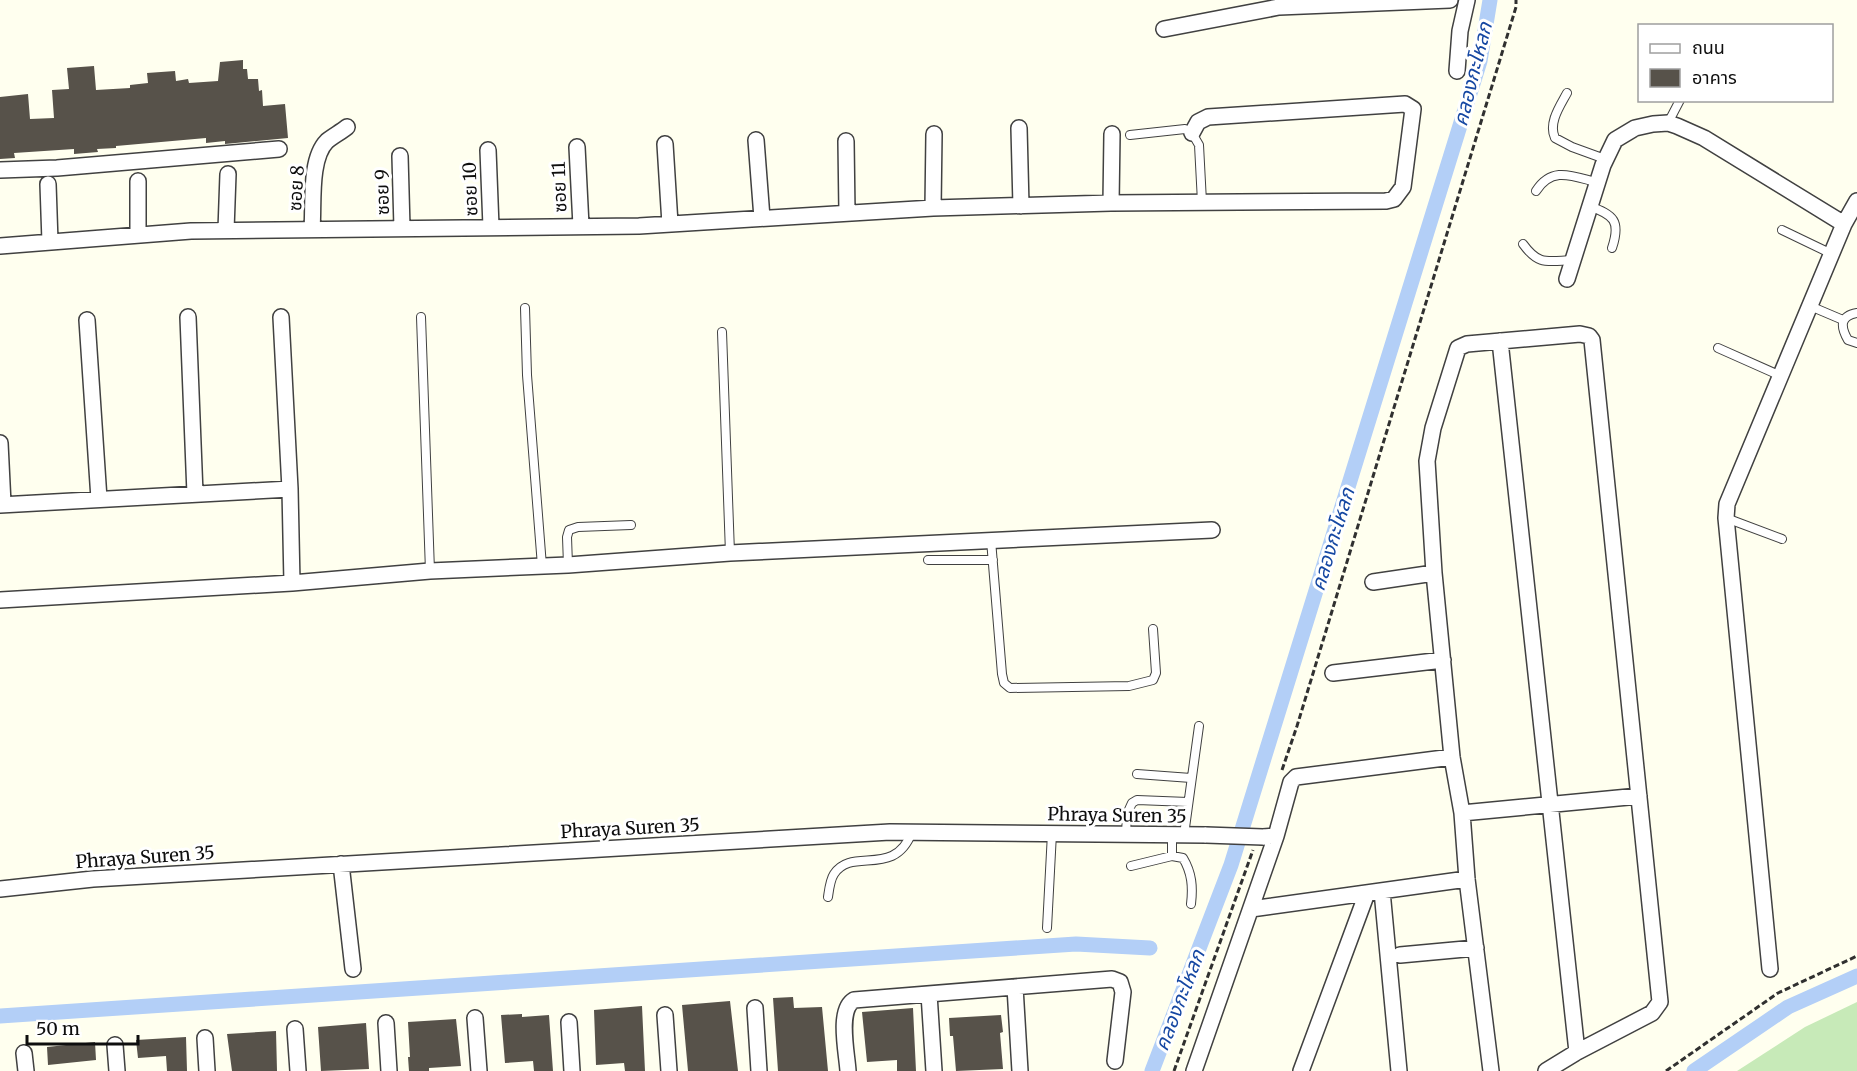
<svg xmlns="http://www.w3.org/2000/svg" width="1857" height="1071" viewBox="0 0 1857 1071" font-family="Merriweather,'Noto Sans Thai',serif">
<rect width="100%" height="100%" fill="#ffffef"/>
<path fill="#c7eab8" d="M1857,1002V1071H1737L1805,1027Z"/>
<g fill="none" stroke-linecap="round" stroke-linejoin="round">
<path stroke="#b3cff7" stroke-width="15" d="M0,1016L1076,944L1150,948
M1152,1071L1231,865L1480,61L1490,0
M1694,1071L1788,1007L1857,976"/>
</g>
<path fill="#57524a" d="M243,60V69H247L248,79H258L259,91L262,90L263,106L285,104L288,138L225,144V141L206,143V138L116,146V148L97,149L98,152L74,154V149L14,153L15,158L0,159V97L28,94L30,119L54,118L52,90L69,89L67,68L94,66L96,90L130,88V85L148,83L147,73L175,71L176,81L188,79L189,83L218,81L220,62Z
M793,997L794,1008L822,1007L828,1071H778L773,998Z
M730,1001L738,1071H688L682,1005Z
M642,1006L645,1071H625L624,1063L596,1065L594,1010Z
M913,1008L916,1071H897V1060L867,1062L862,1012Z
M522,1014V1017L549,1015L553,1071H534L533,1061L505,1063L501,1015Z
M1001,1015L1003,1032L1000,1033L1003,1069L956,1071L953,1036H950L949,1018Z
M456,1019L461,1066L429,1068V1071H409L408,1057H410L408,1022Z
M366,1023L369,1069L321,1071L318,1027Z
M276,1031L277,1071H232L227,1034Z
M186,1037L187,1071H167L166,1056L138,1058L136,1040Z
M95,1042L96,1060L48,1065L47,1047Z"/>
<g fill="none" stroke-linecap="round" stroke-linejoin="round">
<defs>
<path id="lane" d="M1567,93C1560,106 1548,123 1555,138L1572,147L1605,159
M1668,123L1680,100
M1130,135L1185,129L1192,133L1199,145L1202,202
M1536,191C1552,166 1572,176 1596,182
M1589,206C1614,215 1621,221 1612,248
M1782,230L1832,254
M1523,244C1539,266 1547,261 1573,260
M1810,306L1843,320
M525,308L527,375L542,566
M1857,313C1840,316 1840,326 1848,340L1857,343
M421,317L430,571
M722,332L730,553
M1718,348L1781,376
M1726,518L1782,539
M991,540L1002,674L1004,683L1010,688L1129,686L1153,680L1156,673L1153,629
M928,560H993
M568,565L567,537L569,530L578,527L631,525
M1137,774L1191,778
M1126,834L1127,814L1132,803L1137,800L1188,802
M1172,835V856
M1184,835L1199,726
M1131,866L1172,856L1183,858C1192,873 1193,887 1191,904
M828,897C829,890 830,880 834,874C852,846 894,879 912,832
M1047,928L1052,833"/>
<path id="street" d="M1164,29L1279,7L1450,0
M1457,71L1460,31L1467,0
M1019,128L1021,206
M756,140L762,218
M846,141L847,213
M665,144L670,224
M577,147L581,226
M488,150L491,227
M400,156L402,228
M0,170L57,168L279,149
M48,184L50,242
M1111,203L1386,201L1394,199L1403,187L1413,109L1405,104L1208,117L1198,122L1192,133
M933,208L934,134
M312,229C314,204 309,159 327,141C333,136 341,132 347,127
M226,230L228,174
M138,235V181
M0,246L191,231L639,226L933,208L1111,203L1112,134
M1567,279L1603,165L1615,140L1635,128L1653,124L1668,123L1677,126L1704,138L1844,224
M188,317L195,494
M281,317L290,489L292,583
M87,320L99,499
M1500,341L1577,1052
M0,443L3,504
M0,505L290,489
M1373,582L1434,573
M0,600L292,583L430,571L568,565L730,553L1212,530
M1333,673L1443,660
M1462,813L1639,796
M1276,836L1291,782L1296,777L1452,757
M341,864L353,969
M0,889L93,879L890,832L1206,835
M1382,891L1399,1071
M1251,909L1467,879
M1400,955L1476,948
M1770,969L1726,518L1727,504L1844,224L1857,201
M1015,987L1020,1071
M929,994L934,1071
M755,1008L759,1071
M665,1015L669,1071
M475,1018L479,1071
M569,1022L572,1071
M386,1023L389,1071
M295,1029L298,1071
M205,1038L207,1071
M115,1045L117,1071
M24,1053L26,1071
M848,1071C847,1053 837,1010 854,1000L1112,979L1120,982L1123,992L1115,1061
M1194,1071L1276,836L1263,837
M1301,1071L1367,893
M1491,1071L1467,879L1462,813L1452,757L1434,573L1427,461L1433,428L1458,348L1467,344L1580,334L1589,336L1592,340L1660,1002L1652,1013L1577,1052L1546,1071"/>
</defs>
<use href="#lane" stroke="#414141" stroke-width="10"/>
<use href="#street" stroke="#414141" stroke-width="18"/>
<path stroke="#303030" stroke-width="3" stroke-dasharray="6 3" stroke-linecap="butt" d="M1282,770L1297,726L1516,7V0
M1174,1071L1253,850
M1666,1071L1778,993L1857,956"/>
<use href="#lane" stroke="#fff" stroke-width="8"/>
<use href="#street" stroke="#fff" stroke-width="15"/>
<defs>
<path id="street-bridge" d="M1206,835L1263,837"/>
</defs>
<use href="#street-bridge" stroke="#414141" stroke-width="18" stroke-linecap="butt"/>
<use href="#street-bridge" stroke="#fff" stroke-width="15"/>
</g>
<g text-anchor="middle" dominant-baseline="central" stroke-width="6" stroke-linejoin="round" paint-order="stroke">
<g font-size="18" fill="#0e0e0e" stroke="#fff">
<text transform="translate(559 187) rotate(-92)">ซอย 11</text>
<text transform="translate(296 188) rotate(-86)">ซอย 8</text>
<text transform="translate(470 189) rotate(-92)">ซอย 10</text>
<text transform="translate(382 192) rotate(-91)">ซอย 9</text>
<text transform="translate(1117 815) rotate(1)">Phraya Suren 35</text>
<text transform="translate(630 828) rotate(-3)">Phraya Suren 35</text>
<text transform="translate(145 857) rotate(-4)">Phraya Suren 35</text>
</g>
<g font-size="20" font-style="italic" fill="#1547a2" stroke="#fff">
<text transform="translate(1472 74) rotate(-76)">คลองกะโหลก</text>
<text transform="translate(1332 539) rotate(-73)">คลองกะโหลก</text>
<text transform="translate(1179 1000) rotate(-69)">คลองกะโหลก</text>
</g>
</g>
<rect x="1638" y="24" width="195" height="78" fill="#ffffff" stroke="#9f9f9f" stroke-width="1.5"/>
<rect x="1650" y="44" width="30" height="9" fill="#ffffff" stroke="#9f9f9f" stroke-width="1.5"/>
<text x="1692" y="54" font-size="18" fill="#0e0e0e">ถนน</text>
<rect x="1650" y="69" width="30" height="18" fill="#57524a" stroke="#9f9f9f" stroke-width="1.5"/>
<text x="1692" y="84" font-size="18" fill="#0e0e0e">อาคาร</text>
<path d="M27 1035v9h111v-9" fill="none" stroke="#0e0e0e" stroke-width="3"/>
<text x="36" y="1035" font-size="18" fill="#0e0e0e" stroke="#ffffff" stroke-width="4.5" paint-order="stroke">50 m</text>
</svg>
